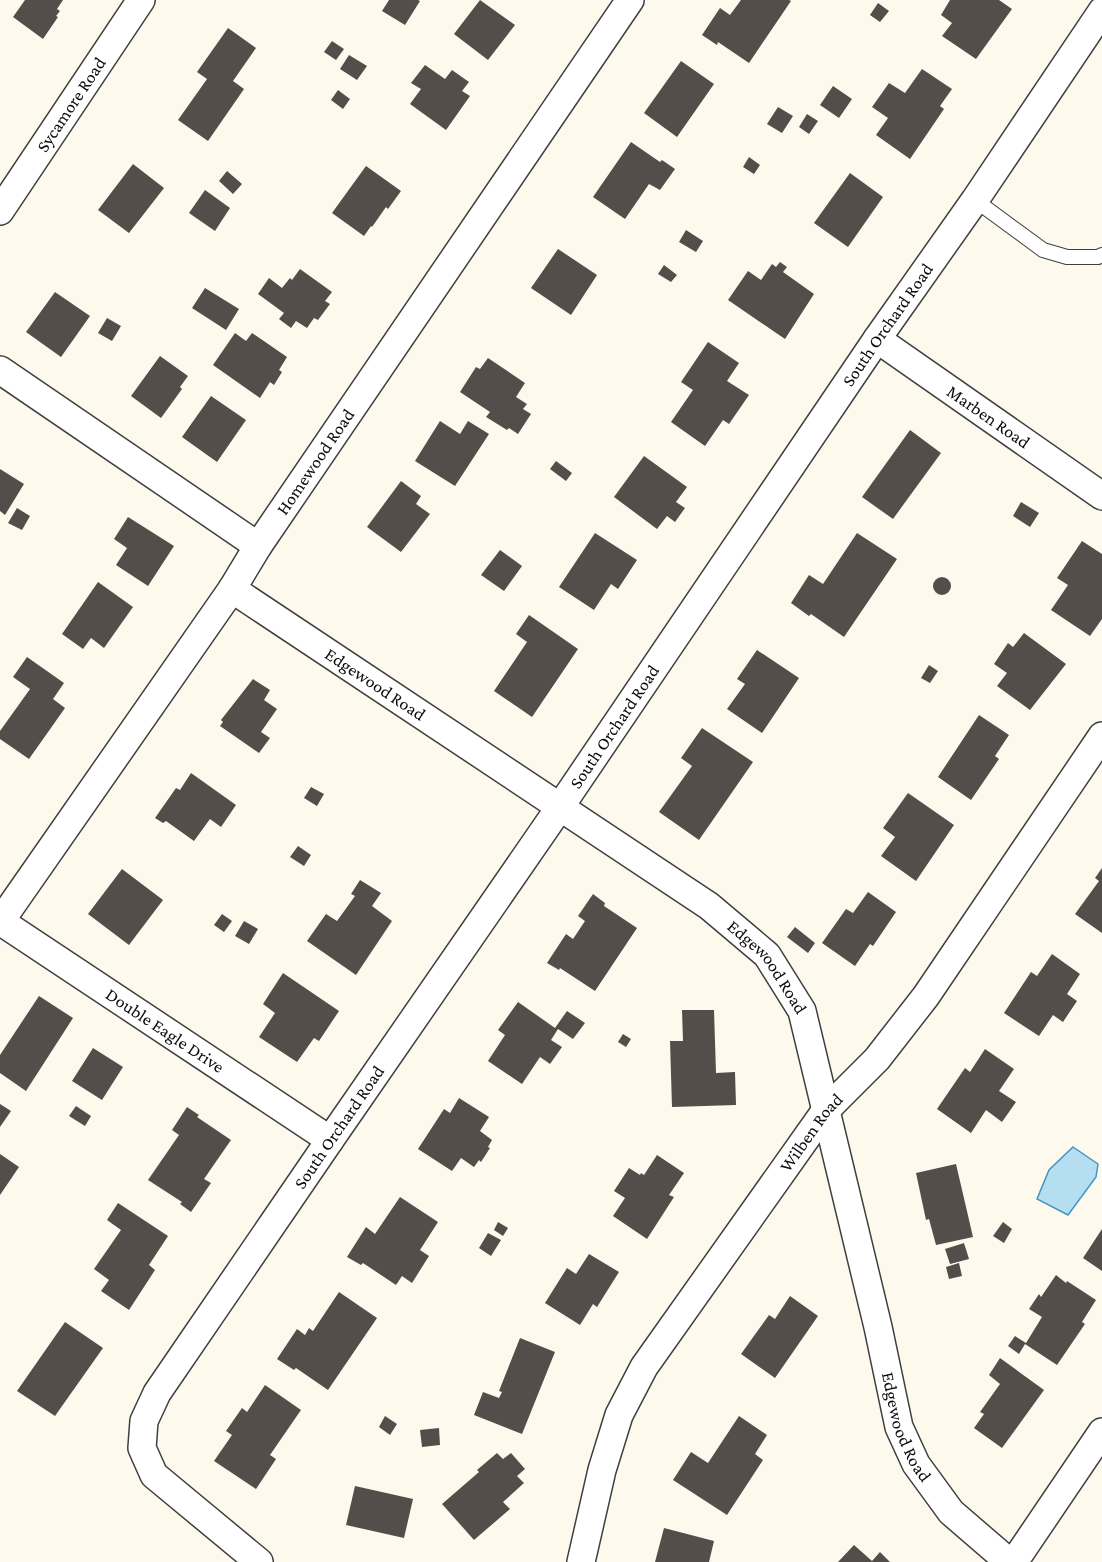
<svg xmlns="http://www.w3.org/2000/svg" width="1102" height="1562" viewBox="0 0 1102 1562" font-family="'Crimson Pro',serif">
<rect width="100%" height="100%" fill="#fef9ed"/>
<path fill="#b6def1" stroke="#4296c3" stroke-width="1.5" d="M1073,1147L1098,1164L1096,1177L1068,1215L1037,1199L1049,1170Z"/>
<path fill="#544d4a" d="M25,0H63L57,9L60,11L56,16L58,17L43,39L13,17Z
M389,0H418L420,1L405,25L382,11Z
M480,0L515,25L488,60L454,34Z
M741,0H789L791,1L749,63L718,42L717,45L702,35L720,8L730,15Z
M950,0H999L1012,9L976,59L942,36L952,23L941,15Z
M878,3L889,11L880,22L870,15Z
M228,28L256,48L233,81L244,89L208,141L178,120L207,79L197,72Z
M332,41L344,49L336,60L324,52Z
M349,55L367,66L357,80L340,69Z
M681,61L714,84L677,137L644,113Z
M425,65L445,79L452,70L469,82L462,91L470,96L446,130L410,104L421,89L411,83Z
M922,69L952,89L940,106L944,109L910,159L876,135L888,118L872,107L889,83L905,93Z
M833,86L852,99L839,118L820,105Z
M338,90L350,99L343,109L331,100Z
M778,107L793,116L782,133L767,124Z
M807,114L818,121L809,134L799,127Z
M631,142L660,162L662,160L675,169L660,190L649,184L625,219L593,197Z
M749,157L760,165L754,174L743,167Z
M133,164L164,188L129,233L98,210Z
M366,166L401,191L388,209L386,207L372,227L371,226L364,236L332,213Z
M227,171L242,184L233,194L219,181Z
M850,173L883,197L848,247L814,223Z
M205,190L230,208L215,231L189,213Z
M686,230L703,241L696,252L679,242Z
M558,249L597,275L571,315L531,288Z
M780,262L787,267L783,272L814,294L785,339L728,300L748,271L761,280L772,264L776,267Z
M664,265L677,275L671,282L658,274Z
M300,269L332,292L325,301L330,304L318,320L314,318L307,328L296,321L291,328L279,319L284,313L258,294L269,278L282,288L290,278L292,280Z
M205,288L239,309L226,330L192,308Z
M55,292L90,316L61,357L26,332Z
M107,318L121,326L112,341L98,333Z
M235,333L246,341L252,333L287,357L279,370L282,372L274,385L270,382L260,398L213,365Z
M708,342L739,363L727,381L749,395L729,424L723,420L705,446L671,422L693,390L681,382Z
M160,356L188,376L180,387L182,389L161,418L131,396Z
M488,358L525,383L516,397L527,404L523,409L531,414L518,434L509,428L507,430L486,417L490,412L460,392L476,367L480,369Z
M211,396L246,420L217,462L182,437Z
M440,421L460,434L468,421L489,434L455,486L415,461Z
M910,430L941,453L893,519L862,497Z
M644,456L687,487L676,502L685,508L675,522L667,516L657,529L614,497Z
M556,461L572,473L566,481L550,469Z
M0,469L24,484L5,515L0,511Z
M401,481L421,496L416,504L430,514L401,552L367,527Z
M1021,502L1039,513L1030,527L1013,516Z
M17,508L30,516L22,530L8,523Z
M128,517L174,546L148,586L116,565L127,548L114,539Z
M595,533L637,560L618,589L611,584L594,610L559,587Z
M857,533L897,559L844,637L811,614L809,616L791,603L809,575L823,584Z
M1082,541L1102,554V619L1090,636L1051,610L1068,585L1057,578Z
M500,550L522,566L504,591L481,575Z
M933 586a9 9 0 1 1 18 0a9 9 0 1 1-18 0Z
M98,582L133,607L104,648L91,638L83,649L62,634Z
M529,615L578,649L532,717L494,691L527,642L516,634Z
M1024,633L1066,664L1030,710L997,686L1007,673L994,664L1008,643L1013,647Z
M757,650L799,678L762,733L727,709L745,684L737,679Z
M27,657L64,683L53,699L65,708L29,759L0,739V731L30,689L13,677Z
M929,665L938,671L930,683L921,678Z
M253,679L270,690L264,700L277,709L261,732L270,738L259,753L220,726L223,722L221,720Z
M979,715L1009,735L995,756L999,759L971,800L938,777Z
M702,728L753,762L699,840L659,812L692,766L681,758Z
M191,773L236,805L221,827L210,819L194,841L166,821L163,823L155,818L176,788L180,790Z
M311,787L324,794L317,806L304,798Z
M908,793L954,825L916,881L881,856L895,837L883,828Z
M298,846L311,855L304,866L290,857Z
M1102,868V933L1075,914L1099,881L1095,878Z
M122,869L163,900L129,945L88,914Z
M360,880L381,893L372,906L392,921L356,975L307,941L326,914L337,921L355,896L351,894Z
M868,892L896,912L873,946L870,944L855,966L822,943L846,909L853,913Z
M593,894L605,903L604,906L637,928L595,991L560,968L559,970L547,963L566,934L573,939L585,921L578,916Z
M222,914L232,921L224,932L214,925Z
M244,921L258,929L249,944L235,936Z
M795,927L815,943L808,953L787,937Z
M1052,954L1080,974L1067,994L1077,1001L1063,1022L1053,1015L1039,1036L1004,1013L1031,972L1037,976Z
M283,973L339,1011L319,1041L314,1038L297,1062L259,1037L275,1013L263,1004Z
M39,996L73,1018L26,1091L0,1073V1055Z
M518,1002L555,1028L567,1011L585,1023L573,1039L558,1029L551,1040L562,1047L550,1064L540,1057L522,1084L488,1061L505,1035L498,1030Z
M682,1010H714L716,1073L735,1072L736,1105L672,1107L670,1041H683Z
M623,1034L631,1039L626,1047L618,1042Z
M93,1048L123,1067L102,1100L72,1081Z
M985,1049L1014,1069L999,1091L1016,1102L1002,1122L986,1110L971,1133L937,1109L965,1068L970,1072Z
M459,1098L489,1117L480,1131L492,1140L488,1147L490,1148L481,1162L479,1160L474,1167L461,1158L452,1171L418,1149L444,1109L450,1113Z
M0,1104L11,1111L0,1127Z
M76,1106L91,1116L85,1126L69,1116Z
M187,1107L199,1115L197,1117L231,1140L204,1179L211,1183L191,1212L180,1204L182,1202L148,1180L179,1135L172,1130Z
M0,1154L19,1167L0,1195Z
M657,1155L684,1173L669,1195L674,1197L647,1239L613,1216L625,1198L614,1191L629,1168L640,1175L641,1173L644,1175Z
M956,1164L973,1237L936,1245L929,1219L926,1220L916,1173Z
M400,1197L438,1222L420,1250L429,1256L412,1283L402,1276L396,1285L363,1263L361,1265L347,1257L366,1227L375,1234Z
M118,1203L168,1236L149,1265L155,1270L129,1310L101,1291L109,1280L94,1269L121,1230L107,1220Z
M498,1222L508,1228L503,1236L494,1230Z
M1003,1222L1012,1229L1004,1243L993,1236Z
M1102,1229V1271L1083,1258Z
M488,1233L501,1240L491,1256L479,1248Z
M964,1243L969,1259L950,1264L945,1249Z
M589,1254L619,1272L597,1307L593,1304L580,1325L545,1303L567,1268L576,1274Z
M959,1263L962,1276L949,1279L946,1267Z
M1056,1275L1066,1283L1067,1281L1096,1300L1082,1322L1085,1324L1057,1365L1025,1344L1019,1354L1008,1346L1015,1336L1026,1343L1042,1317L1029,1309L1039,1294L1041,1297Z
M339,1292L377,1318L328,1390L296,1368L294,1370L277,1359L297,1329L305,1335L309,1328L313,1331Z
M790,1296L818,1316L775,1378L741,1354L769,1315L775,1319Z
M65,1322L103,1348L55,1416L17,1391Z
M520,1338L555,1352L522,1434L474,1415L483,1392L499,1398L502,1392L499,1391Z
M1000,1358L1044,1390L1002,1448L974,1428L984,1414L980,1412L1000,1384L989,1375Z
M265,1385L301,1410L270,1455L276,1459L256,1489L214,1461L232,1435L226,1431L242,1408L247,1412Z
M385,1416L397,1424L390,1435L379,1427Z
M739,1416L767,1435L755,1454L763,1460L727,1515L673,1480L691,1452L708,1463Z
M439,1428L440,1445L422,1447L420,1430Z
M497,1453L503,1459L511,1453L525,1469L517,1476L524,1483L503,1502L510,1509L474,1540L442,1504L479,1472L477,1470Z
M355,1486L413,1499L404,1538L346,1525Z
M664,1528L714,1541L709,1562H655Z
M854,1545L872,1561L880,1552L890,1562H838Z"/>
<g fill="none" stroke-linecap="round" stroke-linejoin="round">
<defs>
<path id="lane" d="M975,200L1043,250L1067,257H1098L1102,255"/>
<g id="street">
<path id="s1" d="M0,211L141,0"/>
<path id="s2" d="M877,339L1102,496"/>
<path d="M0,370L258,546"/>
<path id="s3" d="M232,589L709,906L767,955L802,1011L878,1327L899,1427L916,1464L951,1512L1009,1562"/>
<path id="s4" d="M0,921L330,1140"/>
<path id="s5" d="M0,922L232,589L258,546L630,0"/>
<path id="s6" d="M259,1562L154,1475L142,1448L144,1421L157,1393L330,1140L560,807L877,339L975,200L1102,11"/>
<path id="s7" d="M581,1562L602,1470L619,1415L644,1367L826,1110L877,1059L926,996L1102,736"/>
<path d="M1014,1562L1102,1432"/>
</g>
</defs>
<use href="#lane" stroke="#3f3f3f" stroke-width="16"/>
<use href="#street" stroke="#3f3f3f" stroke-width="30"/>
<use href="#lane" stroke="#fff" stroke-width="14"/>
<use href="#street" stroke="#fff" stroke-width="27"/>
</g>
<g text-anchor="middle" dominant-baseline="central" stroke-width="6" stroke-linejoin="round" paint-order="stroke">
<g font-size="18" fill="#0c0c0c" stroke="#fff">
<text stroke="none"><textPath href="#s1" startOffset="128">Sycamore Road</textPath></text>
<text stroke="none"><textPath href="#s6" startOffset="1518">South Orchard Road</textPath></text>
<text stroke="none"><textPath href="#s2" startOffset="136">Marben Road</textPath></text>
<text stroke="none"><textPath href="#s5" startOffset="558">Homewood Road</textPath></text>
<text stroke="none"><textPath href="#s3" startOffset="172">Edgewood Road</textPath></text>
<text stroke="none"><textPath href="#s6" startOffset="1032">South Orchard Road</textPath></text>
<text stroke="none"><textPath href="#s3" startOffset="658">Edgewood Road</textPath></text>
<text stroke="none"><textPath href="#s4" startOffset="198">Double Eagle Drive</textPath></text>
<text stroke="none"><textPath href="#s6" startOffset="546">South Orchard Road</textPath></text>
<text stroke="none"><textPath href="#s7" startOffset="494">Wilben Road</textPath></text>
<text stroke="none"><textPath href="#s3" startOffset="1144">Edgewood Road</textPath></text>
</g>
</g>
</svg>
